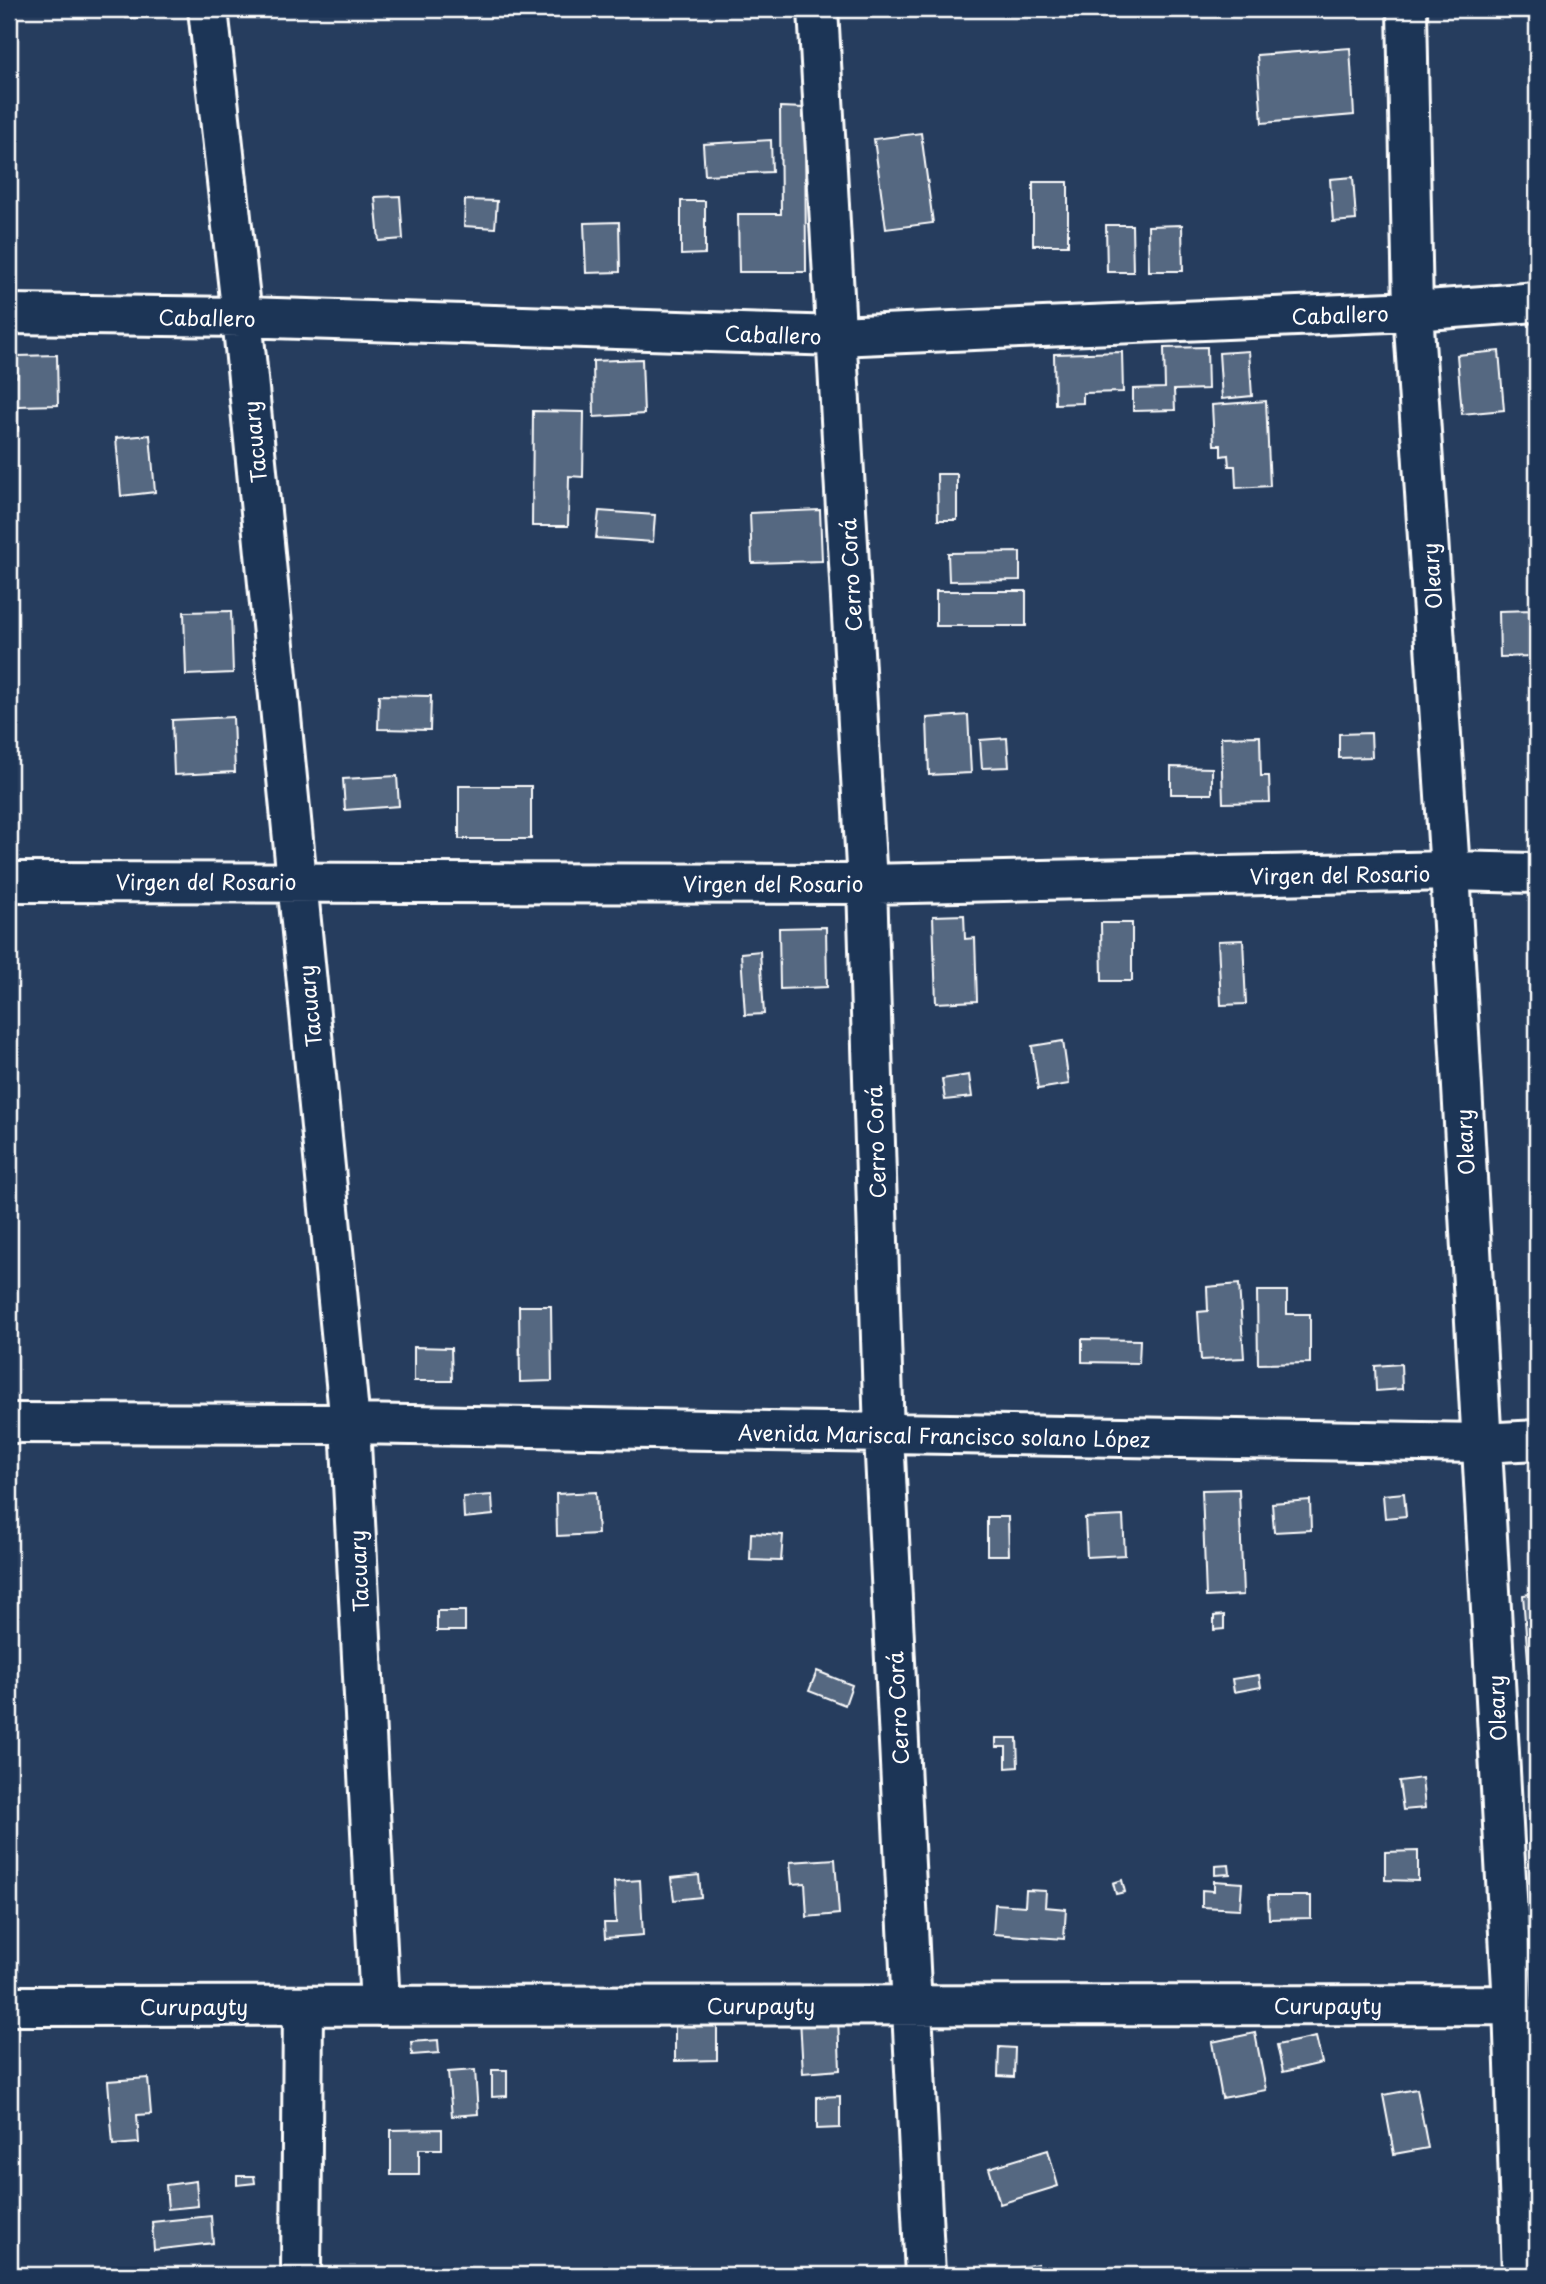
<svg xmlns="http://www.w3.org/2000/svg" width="1546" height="2284" viewBox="0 0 1546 2284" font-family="'Playpen Sans',sans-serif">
<rect width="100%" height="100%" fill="#263d5e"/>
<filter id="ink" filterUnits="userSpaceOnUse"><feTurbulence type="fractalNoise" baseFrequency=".0143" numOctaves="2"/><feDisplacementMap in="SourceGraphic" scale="14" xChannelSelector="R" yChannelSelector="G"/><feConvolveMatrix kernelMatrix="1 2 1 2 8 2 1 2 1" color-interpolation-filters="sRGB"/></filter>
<g filter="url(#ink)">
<path fill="#556781" stroke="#fff" stroke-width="2" d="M125,9H151L152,17L126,18Z
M1350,48L1354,115L1262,123L1257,55Z
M780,107L805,108L806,272H739L738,214H781Z
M921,133L933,223L886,229L874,139Z
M771,140L772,172L705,175L703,144Z
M1353,177L1356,220L1333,222L1330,179Z
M1033,182H1068V245H1033Z
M400,196L403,239L379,241L375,197Z
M465,200L497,201L495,228L464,226Z
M681,201H705V254L681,255Z
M619,222L620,272L586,273L584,223Z
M1106,225H1132L1133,272H1107Z
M1182,225L1183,271H1149L1148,226Z
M1207,347L1208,389L1174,390L1175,410L1133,411V389L1165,388L1164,348Z
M1249,351L1252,396L1222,399L1219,353Z
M1499,351L1504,410L1462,414L1457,355Z
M1122,352L1123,392L1083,393V403L1055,404L1054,354Z
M57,355L58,405L18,406V431H9V377H17V356Z
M642,359L644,414L594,417L593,361Z
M1266,401L1270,486L1236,488L1235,466H1229L1228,455L1221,456V445H1214L1212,405Z
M533,411L584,412L583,477L569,476L568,526H532Z
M150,435L155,492L121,496L116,438Z
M937,474H957V520H938Z
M820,510L822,561L752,563L750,513Z
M599,511L655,515L653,542L596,538Z
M1020,552V580L949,581L948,553Z
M936,591H1026V626H936Z
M1535,610L1536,656L1500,657L1499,611Z
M231,611L233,673L186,675L184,612Z
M379,695L431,696L430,730L378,729Z
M968,715L971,773L929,775L927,718Z
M233,717L235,772L174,775L172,720Z
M1371,733L1372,757L1339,758V734Z
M1260,736L1261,776H1269L1270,802L1223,803L1221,737Z
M1007,738L1009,767L982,768L980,740Z
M1171,767L1212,768V794H1171Z
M397,776L399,806L345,810L343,779Z
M459,786H531V839H459Z
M964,915L965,939L975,938L977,1001L936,1003L933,916Z
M1101,923H1132V981H1102Z
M826,927L827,987L780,989L779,928Z
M1243,940L1246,1004L1221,1005L1218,941Z
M760,951L764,1014L745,1015L741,953Z
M1063,1041L1069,1084L1038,1089L1032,1046Z
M1537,1057V1109L1530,1058Z
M969,1075L972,1097L945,1100L942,1079Z
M1239,1284L1244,1358L1201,1360L1198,1312L1208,1311L1207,1287Z
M1257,1291H1287V1314H1310V1363L1258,1364Z
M519,1306H551L552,1381L520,1382Z
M1082,1339L1140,1340L1139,1363L1082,1362Z
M414,1347L451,1348L452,1381H414Z
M1401,1364L1402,1389L1376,1391L1375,1366Z
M1239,1489L1243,1595L1206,1597L1202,1490Z
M596,1492L598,1534L557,1536L556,1494Z
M1404,1493L1406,1516L1385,1518L1383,1495Z
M492,1495L493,1515L464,1518L463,1497Z
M1310,1500L1311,1530L1274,1532L1272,1503Z
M1123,1516L1125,1555L1087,1557L1085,1518Z
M987,1517H1008L1009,1555H987Z
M751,1533L783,1535L781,1561L750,1560Z
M1537,1593V1672L1529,1673L1523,1595Z
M437,1611H465V1631H437Z
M1224,1615V1629L1214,1630V1616Z
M817,1671L852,1685L845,1705L809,1691Z
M1259,1675L1261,1687L1234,1692L1232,1679Z
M996,1738H1017L1018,1767L1006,1768V1747H996Z
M1422,1778L1425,1808L1403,1810L1399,1781Z
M1418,1851V1881L1385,1880V1852Z
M835,1859L839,1914L807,1917L805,1883L792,1884L790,1862Z
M1229,1865L1230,1874L1215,1875V1866Z
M699,1875L701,1897L674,1900L671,1878Z
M640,1880L643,1935L605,1938L604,1923H616L614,1882Z
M1122,1880L1125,1892L1116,1894L1113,1883Z
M1214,1881L1242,1883L1240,1909L1202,1907V1890L1214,1891Z
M1026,1890L1046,1891L1045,1907L1066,1909L1064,1939L993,1934L995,1904L1025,1906Z
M1268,1896H1311V1918L1269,1919Z
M838,2016L840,2070L803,2073L800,2018Z
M717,2017V2060L675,2061V2018Z
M1255,2033L1266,2090L1222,2098L1212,2042Z
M1316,2037L1322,2063L1283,2072L1277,2045Z
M438,2040L439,2053L412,2055L411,2042Z
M999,2047L1015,2048L1014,2077L998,2076Z
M475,2070L478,2114L452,2116L448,2072Z
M492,2070H507V2096L492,2097Z
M148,2078L151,2114L137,2115L139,2143L113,2145L108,2081Z
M1417,2089L1428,2148L1394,2154L1383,2095Z
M840,2096V2128L817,2129V2097Z
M442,2129V2149H419V2175H391V2130Z
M1048,2150L1058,2186L1000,2204L989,2168Z
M237,2176H254L255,2183L237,2185Z
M196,2181L198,2206L168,2209L166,2185Z
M211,2216L213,2243L154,2250L152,2222Z
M1038,2264L1040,2275H1008L1007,2270Z
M1071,2268L1072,2275H1050V2270Z"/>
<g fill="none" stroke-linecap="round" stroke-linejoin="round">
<defs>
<path id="minor" d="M208,9L242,317L350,1424L380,2006
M818,9L867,884L884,1435L925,2275
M1407,9L1413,311L1450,871L1513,2005L1522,2275
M9,314L242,317L837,336L1413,311L1537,302
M9,882L867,884L1450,871L1537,873
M9,1423L350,1424L1480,1443L1537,1440
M9,2006L1513,2005
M301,2275L303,2006"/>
</defs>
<use href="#minor" stroke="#fff" stroke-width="44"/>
<use href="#minor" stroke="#1d3557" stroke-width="38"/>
</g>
</g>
<g text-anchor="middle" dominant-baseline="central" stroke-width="5" stroke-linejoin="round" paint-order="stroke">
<g font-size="21" fill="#fff" stroke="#1d3557">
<text transform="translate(1340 314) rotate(-2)">Caballero</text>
<text transform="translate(207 317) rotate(1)">Caballero</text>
<text transform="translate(773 334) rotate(2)">Caballero</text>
<text transform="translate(254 442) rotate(-96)">Tacuary</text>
<text transform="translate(850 575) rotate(-93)">Cerro Corá</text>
<text transform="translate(1431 576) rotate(-94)">Oleary</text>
<text transform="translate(1340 874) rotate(-1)">Virgen del Rosario</text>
<text x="206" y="881">Virgen del Rosario</text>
<text x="773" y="883">Virgen del Rosario</text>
<text transform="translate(309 1006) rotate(-96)">Tacuary</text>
<text transform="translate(875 1142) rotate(-92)">Cerro Corá</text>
<text transform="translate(1464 1142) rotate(-93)">Oleary</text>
<text transform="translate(944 1435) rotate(1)">Avenida Mariscal Francisco solano López</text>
<text transform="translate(358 1571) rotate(-93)">Tacuary</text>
<text transform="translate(897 1708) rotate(-93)">Cerro Corá</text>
<text transform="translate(1496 1708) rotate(-93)">Oleary</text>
<text x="761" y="2005">Curupayty</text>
<text x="1328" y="2005">Curupayty</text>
<text x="194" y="2006">Curupayty</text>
</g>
</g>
<rect width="1546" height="2284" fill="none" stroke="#1d3557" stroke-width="35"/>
<rect x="18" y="18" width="1511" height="2249" fill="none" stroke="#fff" stroke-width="2.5" filter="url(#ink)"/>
</svg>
